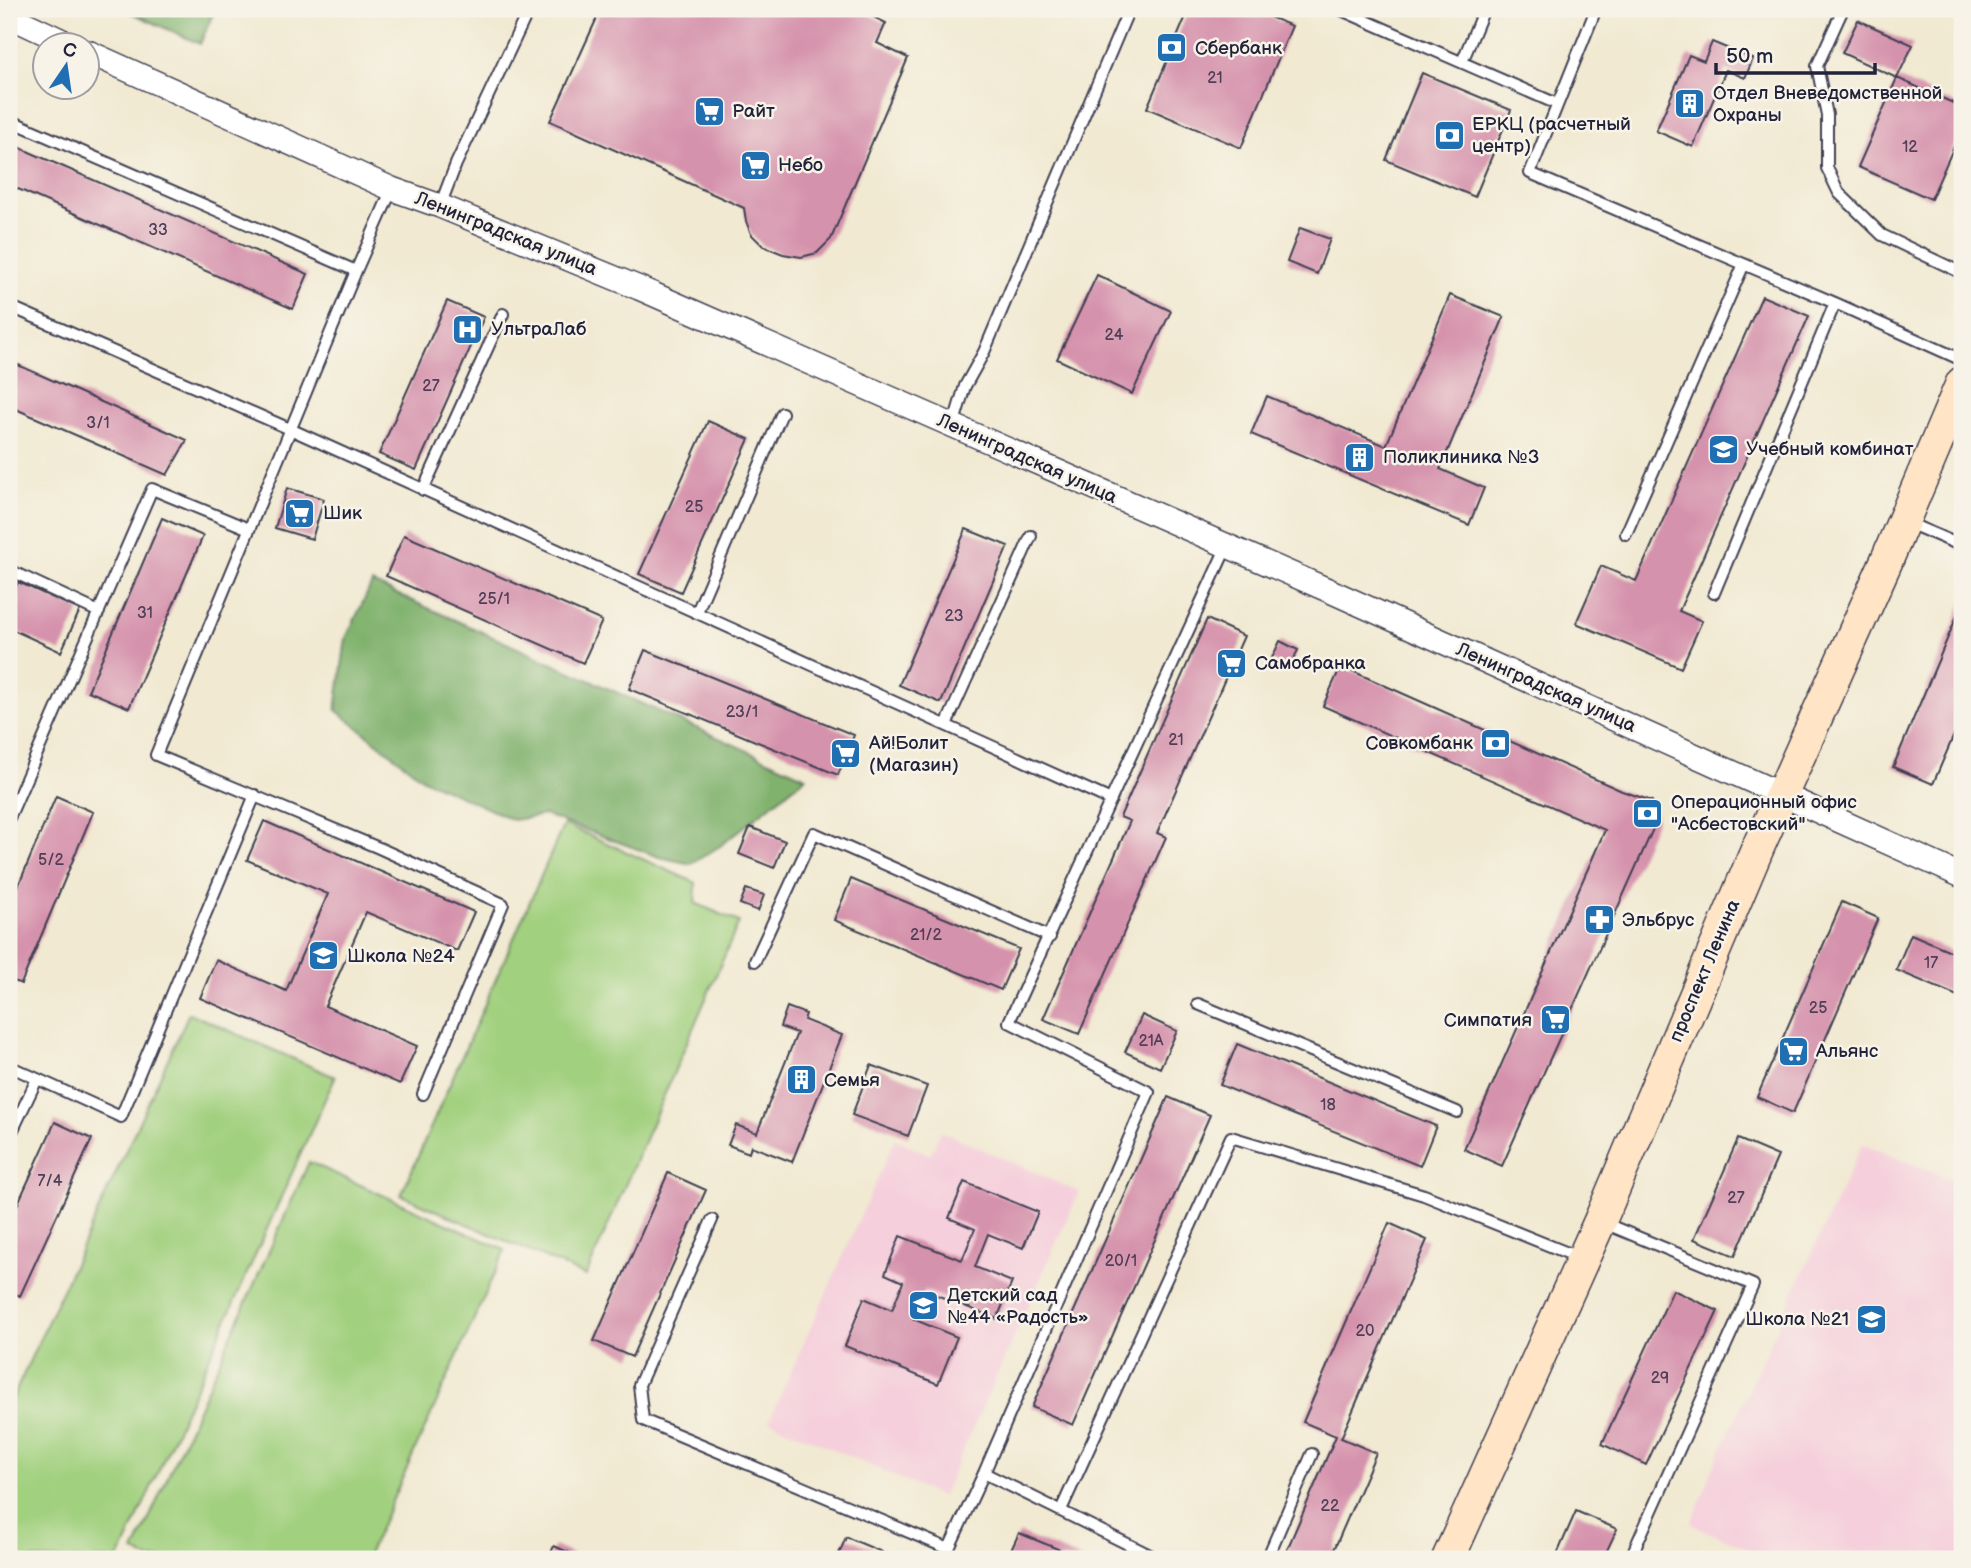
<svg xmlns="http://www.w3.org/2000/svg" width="1971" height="1568" viewBox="0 0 1971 1568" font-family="'Balsamiq Sans',sans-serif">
<rect width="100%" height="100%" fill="#f7f3e8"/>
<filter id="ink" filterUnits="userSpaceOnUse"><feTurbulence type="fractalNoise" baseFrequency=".0143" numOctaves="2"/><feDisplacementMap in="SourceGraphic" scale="14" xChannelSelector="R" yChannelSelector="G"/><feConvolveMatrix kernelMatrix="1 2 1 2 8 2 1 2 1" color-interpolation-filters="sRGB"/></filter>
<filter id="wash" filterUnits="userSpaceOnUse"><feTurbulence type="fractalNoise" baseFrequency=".00686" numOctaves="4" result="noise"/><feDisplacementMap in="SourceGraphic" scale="28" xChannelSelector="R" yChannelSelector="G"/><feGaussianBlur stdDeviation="1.57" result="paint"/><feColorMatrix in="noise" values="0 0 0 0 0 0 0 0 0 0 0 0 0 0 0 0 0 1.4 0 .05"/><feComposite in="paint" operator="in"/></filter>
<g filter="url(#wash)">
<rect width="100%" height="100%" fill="#f1e9d1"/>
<path fill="#f5cfdc" d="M941,1131L1079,1192L942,1497L769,1421L895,1139L930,1155Z
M1862,1144L1962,1184V1559H1771L1691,1524L1719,1454Z"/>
<path fill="#a1d07e" stroke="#62795c" stroke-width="2" d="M564,824L696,883L695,903L739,922L586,1276L401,1195Z
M189,1013L335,1077L119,1559H9V1406Z
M309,1162L505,1250L366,1559H151L134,1552Z"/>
<path fill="#80b26d" stroke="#516a54" stroke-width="2" d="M123,9H215L200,44Z
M372,583L806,777L720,846L691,864L659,857L545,815L513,820L423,779L336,710L346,638Z"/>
<g id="blocks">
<path fill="#d592ac" d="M601,9H857L886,23L877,43L908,58L831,239L817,253L801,257L783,254L763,246L751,234L746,221L744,208L550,121Z
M1189,9H1250L1292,26L1241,148L1147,108Z
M1858,20L1913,45L1897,78L1962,107V128L1931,199L1858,167L1897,78L1842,53Z
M1712,42L1753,59L1745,78L1726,70L1693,147L1656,131L1689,55L1704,61Z
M1422,73L1511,110L1475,197L1386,160Z
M9,143L308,274L293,309L9,185Z
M1300,228L1330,239L1317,274L1287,262Z
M1097,275L1171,311L1132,394L1057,359Z
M1450,295L1504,317L1440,469L1484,488L1469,525L1251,434L1267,396L1386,446Z
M1762,296L1809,316L1679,611L1702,621L1681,668L1576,623L1601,566L1636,581Z
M447,301L484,317L416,470L379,454Z
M9,361L187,440L167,475L9,406Z
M708,421L749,439L681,592L639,574Z
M287,488L324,499L312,539L275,528Z
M162,518L203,536L129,708L88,691Z
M966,529L1008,546L941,703L899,685Z
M404,535L602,621L583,663L386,576Z
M18,582L80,610L61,652L9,628V601Z
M1962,604V716L1933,784L1893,767Z
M1207,619L1244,636L1157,833L1166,837L1079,1034L1043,1019L1130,821L1120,817Z
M1280,641L1298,650L1289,669L1271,660Z
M645,650L854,735L838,775L629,689Z
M1341,666L1622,791L1652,801L1657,820L1502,1166L1464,1149L1605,830L1323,706Z
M56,796L93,812L21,984L9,979V908Z
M264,821L474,912L457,951L366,912L325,1006L417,1046L400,1084L200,998L216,960L286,991L328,894L247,860Z
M750,827L785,841L774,868L739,854Z
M851,879L1019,949L1001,990L834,920Z
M746,889L764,895L758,911L740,904Z
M1842,902L1878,918L1793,1113L1757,1097Z
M1911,934L1962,956V998L1896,970Z
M787,1007L806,1014L804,1020L842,1035L792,1162L751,1146L749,1153L728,1145L736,1125L757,1133L797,1033L780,1027Z
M1142,1015L1177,1031L1160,1068L1125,1052Z
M1237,1044L1436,1126L1420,1166L1220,1085Z
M871,1065L927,1086L908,1136L852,1115Z
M1168,1097L1210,1115L1073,1425L1032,1407Z
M55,1122L92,1139L20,1296L9,1291V1223Z
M1738,1139L1778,1156L1735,1256L1694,1239Z
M668,1173L706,1190L632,1357L594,1341Z
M964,1182L1038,1212L1023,1248L988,1234L975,1267L1012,1282L997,1319L924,1290L913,1319L957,1337L938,1384L845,1346L864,1298L892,1310L903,1282L885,1274L900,1236L962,1260L975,1229L949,1218Z
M1389,1223L1427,1240L1341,1438L1376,1453L1330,1559H1283L1336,1436L1303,1422Z
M1673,1290L1718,1311L1646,1465L1602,1444Z
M1576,1511L1617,1529L1603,1559H1555Z
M1019,1533L1082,1559H1007Z
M846,1537L882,1552L879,1559H837Z
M554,1546L584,1559H548Z"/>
</g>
</g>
<g filter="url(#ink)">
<use href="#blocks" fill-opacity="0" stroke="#414052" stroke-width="2"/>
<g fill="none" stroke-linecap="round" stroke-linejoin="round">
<defs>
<path id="lane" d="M1339,9L1557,104
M1596,9L1530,173L1835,303L1962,360
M1843,9L1817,66L1827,115V168L1839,193L1882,235L1962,273
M1462,62L1484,9
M9,120L356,271
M392,189L356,271L156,755L379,848L503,904L423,1094
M440,206L456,164L529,9
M9,306L290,429L1111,800
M953,426L965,386L984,352L1129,9
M423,490L503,314
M1906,522L1962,546
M1626,534L1744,264
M9,570L99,612
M1714,593L1835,303
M697,612L782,413
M946,725L1031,536
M9,818L152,489L249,529
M755,961L814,833L1050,937
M1198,1004L1457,1112
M9,1066L121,1117L255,795
M9,1138L37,1079
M712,1220L639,1385L643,1420L949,1549
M1604,1223L1753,1285L1630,1559
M984,1473L1158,1559
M1061,1510L1231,1137L1424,1195L1580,1258
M944,1559L984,1473L1149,1092L1009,1022L1227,546
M1267,1559L1312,1454"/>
<path id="street" d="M9,16L73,46
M88,52L392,189L440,206L639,288L1337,594L1962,876"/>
<path id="secondary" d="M1448,1559L1600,1221L1759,845L1886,562L1962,383"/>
</defs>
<use href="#lane" stroke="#414052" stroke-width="14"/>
<use href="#street" stroke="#414052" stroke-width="26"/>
<use href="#secondary" stroke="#414052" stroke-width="35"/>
<use href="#lane" stroke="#fff" stroke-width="10"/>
<use href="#street" stroke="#fff" stroke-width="23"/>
<use href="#secondary" stroke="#ffe4c6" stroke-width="32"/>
</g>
</g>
<defs>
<symbol id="bank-square" viewBox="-11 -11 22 22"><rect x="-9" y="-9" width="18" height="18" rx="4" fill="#1f6fb2" stroke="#f7f3e8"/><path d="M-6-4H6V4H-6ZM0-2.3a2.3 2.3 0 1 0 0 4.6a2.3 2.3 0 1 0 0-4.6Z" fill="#fff"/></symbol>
<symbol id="building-square" viewBox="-11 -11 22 22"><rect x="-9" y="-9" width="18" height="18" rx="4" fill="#1f6fb2" stroke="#f7f3e8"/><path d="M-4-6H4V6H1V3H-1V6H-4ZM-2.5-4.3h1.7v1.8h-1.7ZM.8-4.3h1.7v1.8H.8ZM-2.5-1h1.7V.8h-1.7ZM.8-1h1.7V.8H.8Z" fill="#fff"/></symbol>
<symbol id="supermarket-square" viewBox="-11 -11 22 22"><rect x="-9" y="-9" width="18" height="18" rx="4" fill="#1f6fb2" stroke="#f7f3e8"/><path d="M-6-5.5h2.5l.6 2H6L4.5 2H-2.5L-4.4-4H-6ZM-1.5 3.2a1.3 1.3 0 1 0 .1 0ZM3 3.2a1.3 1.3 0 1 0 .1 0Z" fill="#fff"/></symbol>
<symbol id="hospital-square" viewBox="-11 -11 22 22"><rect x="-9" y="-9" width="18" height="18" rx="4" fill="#1f6fb2" stroke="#f7f3e8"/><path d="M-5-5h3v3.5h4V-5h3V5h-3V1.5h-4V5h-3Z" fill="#fff"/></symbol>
<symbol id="university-square" viewBox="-11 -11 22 22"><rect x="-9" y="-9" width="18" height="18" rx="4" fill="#1f6fb2" stroke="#f7f3e8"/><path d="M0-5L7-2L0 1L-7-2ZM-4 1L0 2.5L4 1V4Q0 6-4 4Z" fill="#fff"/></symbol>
<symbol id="pharmacy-square" viewBox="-11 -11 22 22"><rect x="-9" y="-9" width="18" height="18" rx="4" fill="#1f6fb2" stroke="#f7f3e8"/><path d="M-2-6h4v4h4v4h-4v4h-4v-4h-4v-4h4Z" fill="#fff"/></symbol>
<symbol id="school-square" viewBox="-11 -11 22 22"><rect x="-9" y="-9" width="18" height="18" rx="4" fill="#1f6fb2" stroke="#f7f3e8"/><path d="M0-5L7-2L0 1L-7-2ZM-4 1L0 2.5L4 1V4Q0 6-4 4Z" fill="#fff"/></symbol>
</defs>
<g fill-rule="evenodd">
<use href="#bank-square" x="1154" y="30" width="35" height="35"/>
<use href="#building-square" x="1672" y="86" width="35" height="35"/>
<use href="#supermarket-square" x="692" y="94" width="35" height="35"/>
<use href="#bank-square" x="1432" y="118" width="35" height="35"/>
<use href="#supermarket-square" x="738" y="148" width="35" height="35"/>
<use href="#hospital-square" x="450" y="312" width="35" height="35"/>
<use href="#university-square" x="1706" y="432" width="35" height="35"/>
<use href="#building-square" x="1342" y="440" width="35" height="35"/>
<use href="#supermarket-square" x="282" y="496" width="35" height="35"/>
<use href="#supermarket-square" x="1214" y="646" width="35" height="35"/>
<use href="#bank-square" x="1478" y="726" width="35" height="35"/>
<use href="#supermarket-square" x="828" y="736" width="35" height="35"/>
<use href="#bank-square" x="1630" y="796" width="35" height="35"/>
<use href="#pharmacy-square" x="1582" y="902" width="35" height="35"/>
<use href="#school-square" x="306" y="938" width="35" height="35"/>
<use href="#supermarket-square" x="1538" y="1002" width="35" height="35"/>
<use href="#supermarket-square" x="1776" y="1034" width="35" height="35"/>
<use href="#building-square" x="784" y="1062" width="35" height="35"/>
<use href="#school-square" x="906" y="1288" width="35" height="35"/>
<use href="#school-square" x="1854" y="1302" width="35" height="35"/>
</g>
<g text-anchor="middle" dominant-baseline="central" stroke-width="5" stroke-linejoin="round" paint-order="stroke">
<g font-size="16" fill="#4f3e57">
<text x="1215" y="78">21</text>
<text x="1910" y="147">12</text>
<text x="158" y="230">33</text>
<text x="1114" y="335">24</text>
<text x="431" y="386">27</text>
<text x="98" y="423">3/1</text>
<text x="694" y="507">25</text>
<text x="494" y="599">25/1</text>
<text x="145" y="613">31</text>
<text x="954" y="616">23</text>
<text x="742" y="712">23/1</text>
<text x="1176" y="740">21</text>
<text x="51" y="860">5/2</text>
<text x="926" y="935">21/2</text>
<text x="1931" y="963">17</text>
<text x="1818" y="1008">25</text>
<text x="1151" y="1041">21А</text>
<text x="1328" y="1105">18</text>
<text x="50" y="1181">7/4</text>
<text x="1736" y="1198">27</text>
<text x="1121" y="1261">20/1</text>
<text x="1365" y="1331">20</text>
<text x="1660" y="1378">29</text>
<text x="1330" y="1506">22</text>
</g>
<g font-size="19" fill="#22223b" stroke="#f7f3e8" text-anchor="start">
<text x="1195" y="48">Сбербанк</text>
<text x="1713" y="93">Отдел Вневедомственной<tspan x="1713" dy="22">Охраны</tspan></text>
<text x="732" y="111">Райт</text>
<text x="1472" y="124">ЕРКЦ (расчетный<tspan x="1472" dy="22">центр)</tspan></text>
<text x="778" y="165">Небо</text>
<text x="491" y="329">УльтраЛаб</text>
<text x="1746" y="449">Учебный комбинат</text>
<text x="1383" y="457">Поликлиника №3</text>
<text x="323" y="513">Шик</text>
<text x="1255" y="663">Самобранка</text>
<text x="869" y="743">Ай!Болит<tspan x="869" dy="22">(Магазин)</tspan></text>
<text x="1473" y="743" text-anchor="end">Совкомбанк</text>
<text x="1671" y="802">Операционный офис<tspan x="1671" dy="22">"Асбестовский"</tspan></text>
<text x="1622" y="920">Эльбрус</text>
<text x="347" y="956">Школа №24</text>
<text x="1532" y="1020" text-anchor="end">Симпатия</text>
<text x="1816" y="1051">Альянс</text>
<text x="824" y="1080">Семья</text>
<text x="947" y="1295">Детский сад<tspan x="947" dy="22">№44 «Радость»</tspan></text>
<text x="1849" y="1319" text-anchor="end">Школа №21</text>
</g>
<g font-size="19" fill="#22223b" stroke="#f7f3e8">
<text transform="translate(506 234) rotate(22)">Ленинградская улица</text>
<text transform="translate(1027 459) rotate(24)">Ленинградская улица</text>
<text transform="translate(1546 688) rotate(24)">Ленинградская улица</text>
<text transform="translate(1705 971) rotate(-67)">проспект Ленина</text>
</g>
</g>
<rect width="1971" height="1568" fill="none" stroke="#f7f3e8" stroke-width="35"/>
<g transform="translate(66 66) rotate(13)"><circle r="33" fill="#f7f3e8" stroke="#a29fa3" stroke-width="2"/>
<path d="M0-5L12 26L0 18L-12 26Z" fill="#1f6fb2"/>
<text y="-10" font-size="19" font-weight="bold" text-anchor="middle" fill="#22223b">С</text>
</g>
<path d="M1716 63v10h159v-10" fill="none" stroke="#22223b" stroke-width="3.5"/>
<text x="1726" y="63" font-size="21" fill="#22223b" stroke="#f7f3e8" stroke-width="5" paint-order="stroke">50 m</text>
</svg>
